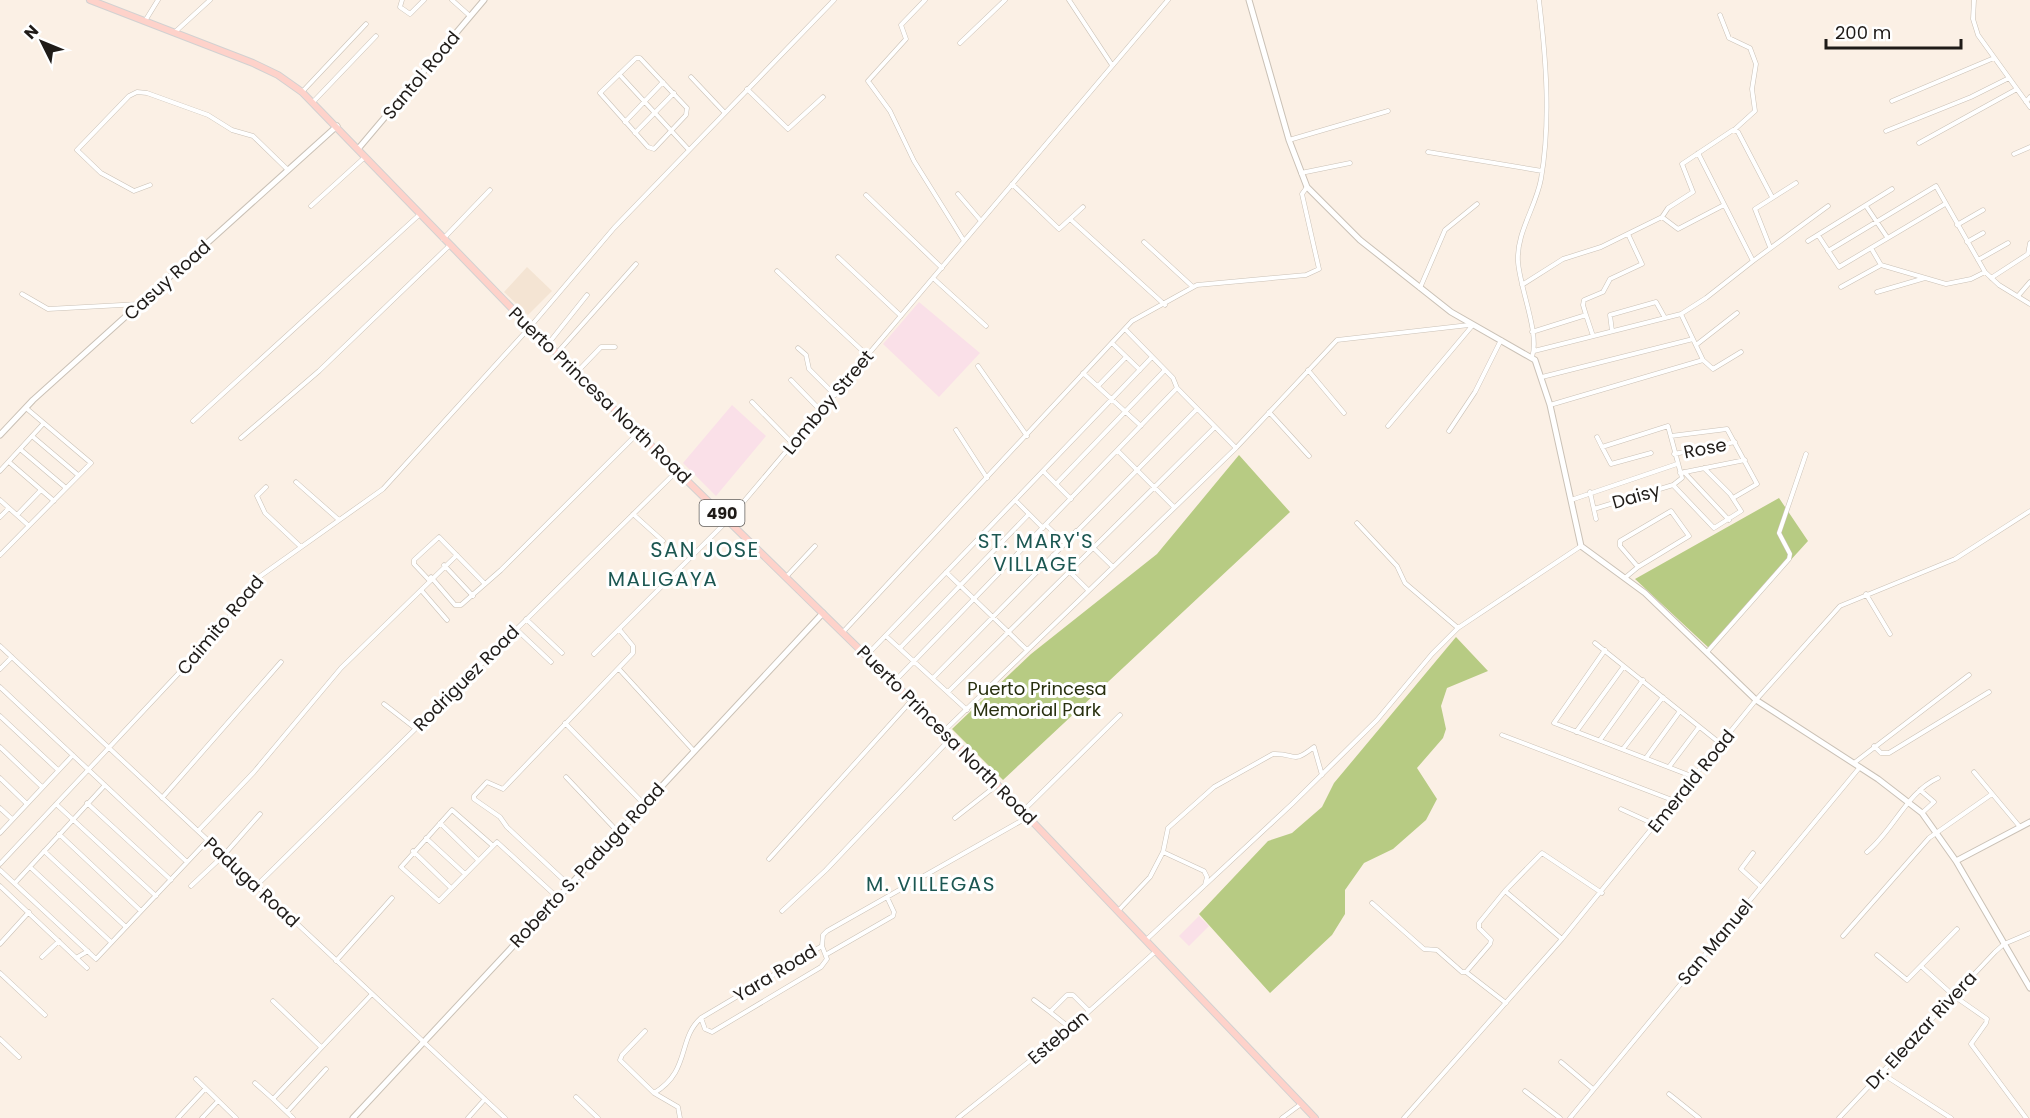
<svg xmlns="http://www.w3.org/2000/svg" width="2030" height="1118" viewBox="0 0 2030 1118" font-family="Poppins,sans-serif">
<rect width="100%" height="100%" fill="#fbf0e5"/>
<path fill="#f4e4d3" d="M527,267L552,291L528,315L504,292Z"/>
<path fill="#fae0e8" d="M919,302L980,353L939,397L883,344Z
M732,405L766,436L716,496L683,463Z
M1199,916L1209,926L1189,946L1179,936Z"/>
<path fill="#b7cb83" d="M1239,455L1290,512L1003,780L952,729L1031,654L1157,554Z
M1779,498L1808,541L1710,649L1635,579Z
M1456,637L1488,671L1447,688L1441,706L1446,729L1443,738L1417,768L1437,799L1426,820L1393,849L1364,863L1345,890V914L1332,935L1270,993L1199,914L1268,841L1292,833L1322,807L1334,783Z"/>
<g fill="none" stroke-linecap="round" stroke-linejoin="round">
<defs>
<path id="minor" d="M402,0L400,7L410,14L424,0
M452,0L470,16
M925,0L901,25L906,39L868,81L890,111L914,161L964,241
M1069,0L1112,65
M1974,0L1973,19L1978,35L2030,107
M1720,15L1729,38L1750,48L1756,64L1752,89L1755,111L1734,130
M145,21L158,0
M175,32L210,0
M960,43L1005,0
M636,58H640L687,108L686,115L654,149L648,147L600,93Z
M619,74L689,150
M691,77L724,112
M747,89L788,129L823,97
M302,92L366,24
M1892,101L1994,58
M313,102L376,36
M2026,102L2030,97
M625,122L663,82
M1886,131L1971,97L2009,78
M635,133L674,93
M1289,140L1388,111
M1919,143L2017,89
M1428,152L1542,171
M2014,154L2030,147
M1301,173L1350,163
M1012,184L1059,229L1083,207
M150,185L134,191L101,173L77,150L129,96L137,92L147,93L208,115L232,130L253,136L288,170
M958,194L981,221
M866,195L942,268
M311,206L365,157
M1866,206L1887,237
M1662,217L1678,229L1724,205
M1070,219L1165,305
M1957,225L1983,210
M1818,235L1839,267L1945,204
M443,239L490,190
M1808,241L1892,189
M1144,242L1193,287
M1967,242L1983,233
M1770,247L1755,209L1796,183
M1871,248L1881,265
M1828,251L1936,186L1985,272L1999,285L2030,304
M838,257L901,316
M1978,260L2008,243
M1753,261L1828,206
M777,271L868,356
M933,278L986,326
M1991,278L2028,254L2030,243
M1522,285L1563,259L1601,247L1662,217L1668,208L1693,192L1682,164L1733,130L1738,132L1772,197
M1841,287L1881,265L1946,284L1971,279L1985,272
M1420,288L1445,230L1477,204
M1877,292L1925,278
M22,294L48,309L140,304
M2018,296L2030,282
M1681,314L1703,360L1713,369L1741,352
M1586,315L1583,305L1584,300L1603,292L1610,279L1642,264L1628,234
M1125,329L1173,378L1177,388L1236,448
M1612,331L1610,315L1656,302L1665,318
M1532,332L1586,315L1593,336
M1112,343L1140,370
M548,344L587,295
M1696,345L1737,313
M798,348L806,355L809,369L835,395
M1534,351L1681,314L1706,298L1753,261L1698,153
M557,353L636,264
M1532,357C1540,334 1520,289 1518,262C1516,233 1536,207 1541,179C1551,121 1546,58 1539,0
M978,366L1027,436
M1308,370L1344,413
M577,372L601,347H615
M1083,373L1141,426
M1542,377L1693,339
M791,380L821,411
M1098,386L1126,357
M752,402L793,444
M1550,405L1703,360
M1269,412L1309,456
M193,421L419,215
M1388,426L1472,326
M956,430L987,478
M1449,431L1475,392L1501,340
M32,436L78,475
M1671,436L1727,429L1757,484L1733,498
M1597,437L1602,447L1668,426L1682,478L1673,485
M241,438L319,371L449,246
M1602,447L1611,464L1651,453
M20,449L66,488
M1118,451L1174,507
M1674,454L1735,442
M9,462L54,501
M0,471L43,424
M1043,471L1071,499
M1684,472L1729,520
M1680,473L1745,460
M296,482L339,520
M1056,484L1165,370
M266,487L257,496L265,513L301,547
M1590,492L1596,519
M0,500L28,525
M1015,500L1043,528
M1571,500L1677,464
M1594,509L1673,485L1714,528L1741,511L1730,494L1704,468
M633,514L663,541
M17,515L41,490
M0,517L9,508
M1357,523L1397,566L1405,583L1458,628
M1046,525L1065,543
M1076,531L1112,566
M0,555L91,463L26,408
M1053,555L1088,590
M444,565L473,596
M946,572L1027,650
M431,577L455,605H461L501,570L638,433
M786,577L815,546
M1626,577L1638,567L1689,536L1671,511L1620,541V546L1638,567
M429,580L414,564V560L439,537L485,584
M421,590L447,620
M1866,594L1890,634
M526,619L562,653
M516,629L551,662
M843,632L1132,321L1197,285L1306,275L1319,269L1302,194L1307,187
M886,636L967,710
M1595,643L1721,744
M0,646L505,1118
M900,648L1029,514
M1605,650L1554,723L1694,777
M1707,652L1789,559L1790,554L1779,533L1806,454
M594,654L619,629
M867,655L1152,357
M0,669L12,657
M619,669L694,751
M933,678L1197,409
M894,682L1177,388
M0,687L187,862
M948,692L1215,427
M384,704L415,728
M0,716L58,770
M565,723L644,804
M944,731L1236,448L1337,340L1469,325
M1576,732L1624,666
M1502,735L1675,801
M1600,740L1643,680
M1874,746L1881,753H1889L1989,692
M0,747L42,787
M1623,749L1663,697
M1646,758L1680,711
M1854,763L1969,675
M1669,767L1699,727
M1974,772L2020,827
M566,777L618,832
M0,778L27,804
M1920,790L1934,802L1922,813
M162,798L281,662
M87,803L171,880
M56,804L156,896
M0,808L12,819
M1621,809L1656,825
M1023,811L1120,715
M955,818L997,785
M440,823L478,860
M198,831L254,772L341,668L457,555
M0,833L73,755
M59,834L141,911
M426,838L465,874
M492,845L452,810L401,867L439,901L497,842L557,897
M44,851L126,927
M413,851L451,888
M1163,852L1204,871L1207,877L1205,885
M1867,852C1893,831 1907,792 1938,778
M1753,853L1741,869L1761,887
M769,859L912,700
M0,864L221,628L259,577L383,489L530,327L614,228L834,0
M30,867L111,942
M0,870L96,959L208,840
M15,883L105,785
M569,885L507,827L500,817L474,799V796L487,782L503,789L633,653V646L619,629L729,519L1168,0
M0,886L87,968
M191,886L224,855L260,814
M256,886L677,471
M1505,891L1562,939
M1372,903L1424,949L1437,950L1462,972H1466
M782,911L826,870L951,738
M1118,911L1150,877L1163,852L1168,828L1214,787L1273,754C1297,753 1291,765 1314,747L1322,775
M1843,936L1929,838L1992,794
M1146,940L1292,804L1377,720L1432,654L1458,628L1581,546
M0,944L29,912
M827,954L893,916L894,912L887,897
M1877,955L1907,980L1957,929
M42,957L59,941
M76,958L88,951
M336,961L392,898
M1922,967L1954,996L1987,1019L1986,1023L1971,1044L2026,1118
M0,973L45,1015
M1034,1000L1050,1012
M273,1001L321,1047
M1506,1003L1466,972L1490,944L1491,940L1479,928V923L1505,891L1542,853L1602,893
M701,1018L705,1029L712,1032L821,967L827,959L822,946
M1070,1028L1050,1012L1067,995H1073L1089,1011
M645,1031L622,1055L620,1060L654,1093L678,1107L680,1118
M0,1039L19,1057
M1561,1062L1593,1089
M1881,1073L1951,1118
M196,1079L236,1118
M255,1083L273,1099
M1525,1091L1560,1118
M654,1093C691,1071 677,1039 701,1018L822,946L823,935L827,931L1028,817
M1669,1094L1699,1118
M576,1097L598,1118
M287,1112L326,1069
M178,1118L205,1089
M202,1118L218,1101
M293,1118L273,1099L372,994
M468,1118L485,1099
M958,1118L1065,1033L1156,951
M1282,1118L1301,1104
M1404,1118L1562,939L1756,700L1840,606L1955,559L2030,511
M1570,1118L1860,767
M1839,1118L1995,952L2004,944L2030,933"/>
<path id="tertiary" d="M1249,0L1289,140L1307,187L1360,240L1451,312L1535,360L1550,405L1581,546L1645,593L1756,700L1878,779L1922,813L1956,861L2030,988
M358,149L484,0
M0,435L33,400L337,126
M1956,861L2030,822
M353,1118L823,613"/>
<path id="primary" d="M90,0L253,63L278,75L302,92L530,327L990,777L1315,1118"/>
</defs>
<use href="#minor" stroke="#cac1b6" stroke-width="5"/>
<use href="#tertiary" stroke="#cac1b6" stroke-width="7"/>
<use href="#primary" stroke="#d2d1d1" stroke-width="8"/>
<use href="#minor" stroke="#fff" stroke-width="4"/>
<use href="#tertiary" stroke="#fff" stroke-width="5"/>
<use href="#primary" stroke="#fed2ca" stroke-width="6"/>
</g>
<g text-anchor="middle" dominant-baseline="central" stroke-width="6" stroke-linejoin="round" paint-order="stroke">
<rect fill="#fff" stroke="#625f5d" stroke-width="1.5" x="699.5" y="500" width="45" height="26" rx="4.5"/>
<g font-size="16" font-weight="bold" fill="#1f1b18">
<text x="722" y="513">490</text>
</g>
<g font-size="18" fill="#1f1b18" stroke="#fff">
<text transform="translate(421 75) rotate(-50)">Santol Road</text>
<text transform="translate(167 280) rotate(-42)">Casuy Road</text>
<text transform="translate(600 395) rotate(44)">Puerto Princesa North Road</text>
<text transform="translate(828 402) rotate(-50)">Lomboy Street</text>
<text transform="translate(1705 448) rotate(-11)">Rose</text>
<text transform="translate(1636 496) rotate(-16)">Daisy</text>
<text transform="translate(220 625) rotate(-50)">Caimito Road</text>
<text transform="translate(466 678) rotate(-45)">Rodriguez Road</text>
<text transform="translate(947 735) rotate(45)">Puerto Princesa North Road</text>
<text transform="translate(1691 781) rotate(-51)">Emerald Road</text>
<text transform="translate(587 865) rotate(-47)">Roberto S. Paduga Road</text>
<text transform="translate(252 882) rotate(43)">Paduga Road</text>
<text transform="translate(1715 942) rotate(-50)">San Manuel</text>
<text transform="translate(775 973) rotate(-31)">Yara Road</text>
<text transform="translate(1921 1030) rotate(-47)">Dr. Eleazar Rivera</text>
<text transform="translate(1058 1037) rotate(-40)">Esteban</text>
</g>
<g font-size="18" fill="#28300f" stroke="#fff">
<text x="1037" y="688">Puerto Princesa<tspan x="1037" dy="21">Memorial Park</tspan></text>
</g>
<g font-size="20" letter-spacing="1.5" fill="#1c5752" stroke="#fff">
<text x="1036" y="541">ST. MARY'S<tspan x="1036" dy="23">VILLAGE</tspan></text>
<text x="663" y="579">MALIGAYA</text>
<text x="931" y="884">M. VILLEGAS</text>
</g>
<g font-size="21" letter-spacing="1.5" fill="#1c5752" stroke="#fff">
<text x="705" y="549">SAN JOSE</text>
</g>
</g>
<g transform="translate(42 42) rotate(313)" stroke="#ffffff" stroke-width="4.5" paint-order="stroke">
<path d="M0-4.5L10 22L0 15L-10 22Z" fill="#1f1b18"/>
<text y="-9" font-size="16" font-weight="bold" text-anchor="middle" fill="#1f1b18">N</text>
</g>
<path d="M1826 39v9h135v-9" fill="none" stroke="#1f1b18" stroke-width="3"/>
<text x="1835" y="39" font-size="18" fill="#1f1b18" stroke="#ffffff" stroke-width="4.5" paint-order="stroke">200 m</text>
</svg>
